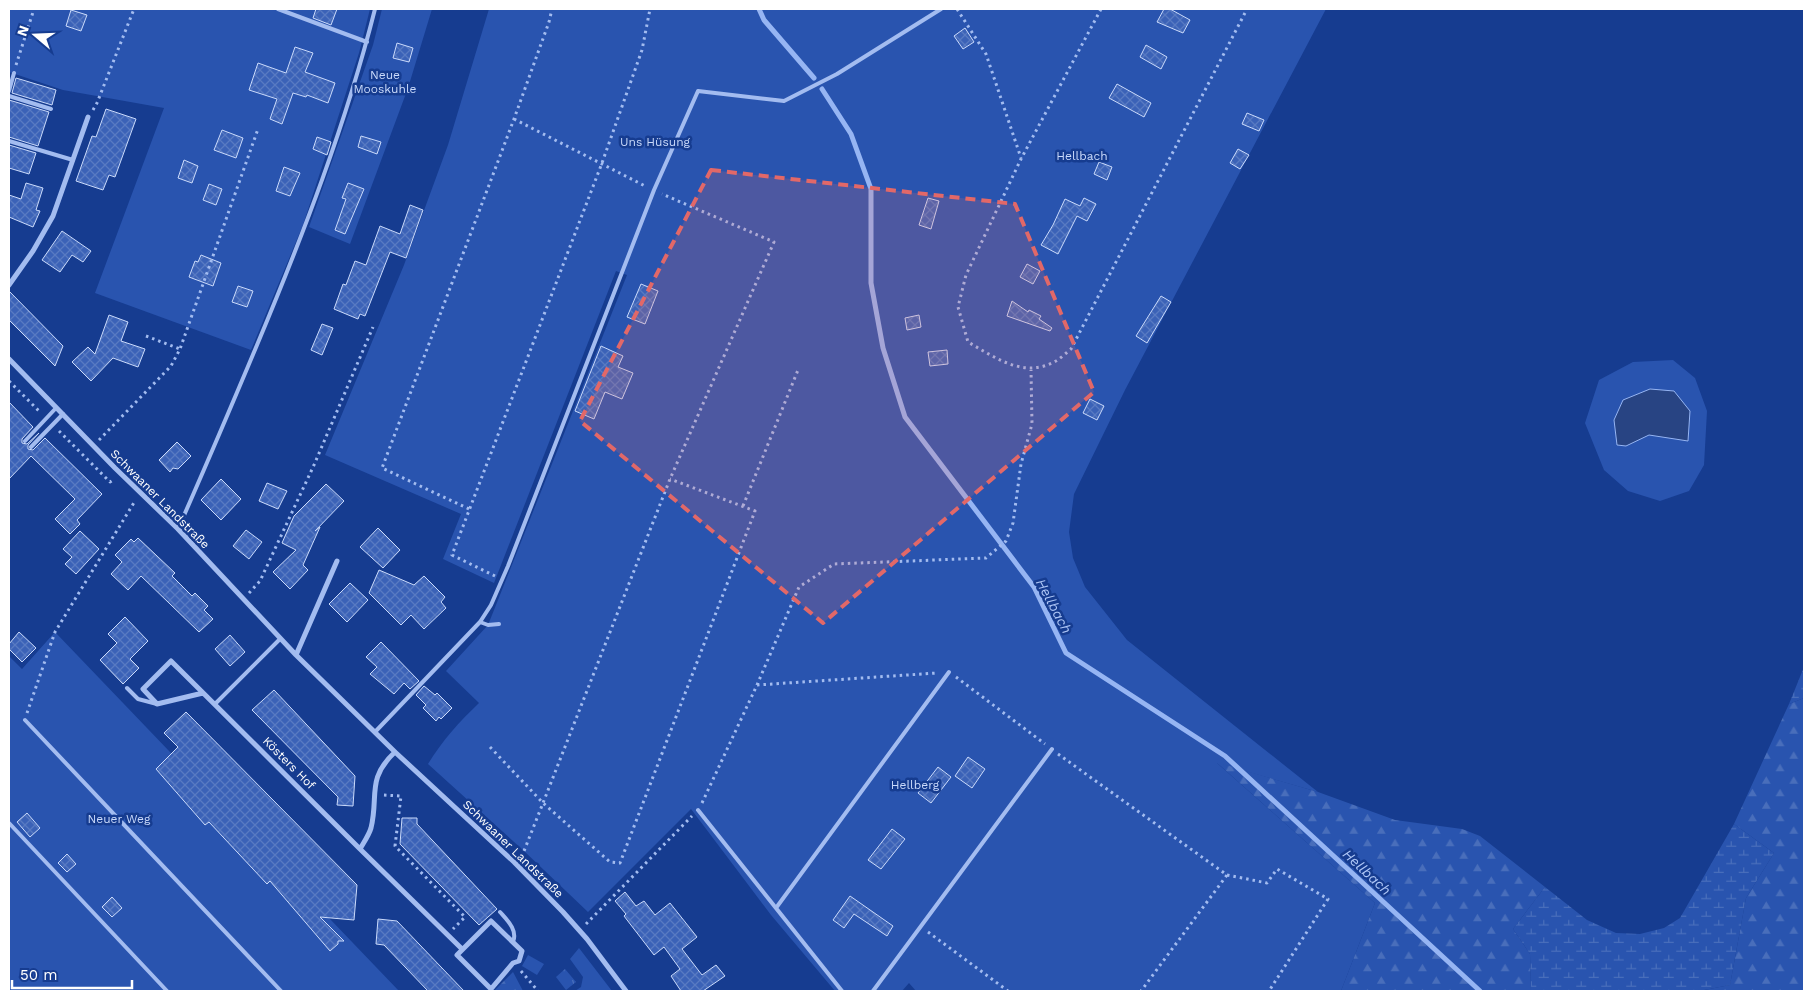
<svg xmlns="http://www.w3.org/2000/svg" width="1813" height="1000" viewBox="0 0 1813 1000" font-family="'Work Sans',sans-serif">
<defs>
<pattern id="forest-firs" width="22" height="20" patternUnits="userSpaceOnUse" patternTransform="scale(1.25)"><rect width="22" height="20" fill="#2954af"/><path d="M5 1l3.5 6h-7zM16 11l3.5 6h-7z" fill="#496ebb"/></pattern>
<pattern id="wetland-marsh" width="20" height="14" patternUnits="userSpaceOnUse" patternTransform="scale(1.25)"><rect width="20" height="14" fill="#2954af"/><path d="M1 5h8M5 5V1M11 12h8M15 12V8" fill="none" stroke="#496ebb"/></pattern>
<pattern id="park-tufts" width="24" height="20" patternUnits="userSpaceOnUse" patternTransform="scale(1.25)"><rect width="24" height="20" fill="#2954af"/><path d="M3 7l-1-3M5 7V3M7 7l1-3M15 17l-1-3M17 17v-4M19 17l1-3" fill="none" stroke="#496ebb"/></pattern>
<pattern id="building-cross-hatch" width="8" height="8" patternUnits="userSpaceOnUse" patternTransform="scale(1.25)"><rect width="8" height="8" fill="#3b62b7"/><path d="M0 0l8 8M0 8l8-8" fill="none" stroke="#587ac2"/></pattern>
</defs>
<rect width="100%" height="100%" fill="#163c90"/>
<path fill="#2954af" d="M9,9H370L359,53L303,225L251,350L95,293L164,108L63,90L9,72Z
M382,9H432L408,88L350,244L309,227L373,45Z
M489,9H1326L1125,390L1074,494L1069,532L1073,558L1085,587L1127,640L1318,792L1217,763L1375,903L1341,991H916L909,983L902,991H835L771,915L691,809L588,912L524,851L428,764C442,741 459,722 479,703L446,671L488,625L492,615L627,275L616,271L494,583L443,559L461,514L325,455L404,265L448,145Z
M1673,360L1695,378L1707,411L1704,465L1689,491L1660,501L1628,491L1604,470L1585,423L1599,380L1633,362Z
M55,632L399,991H9V656L22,669Z
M579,948L612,991H575L581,987L583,977L570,959Z
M528,955L544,964L537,975L522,966Z"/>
<path fill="url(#forest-firs)" d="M1804,698V991H1699L1730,985L1746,898L1774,853L1734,824L1789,704Z
M1216,762L1318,792L1395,820L1462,829L1480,836L1545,887L1513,929L1530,954L1531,991H1341L1375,903Z
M513,972L523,991H494Z"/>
<path fill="url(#wetland-marsh)" d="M1804,667V698L1789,704Z
M1734,824L1774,853L1746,898L1730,985L1699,991H1531L1530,954L1513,929L1545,887L1587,920L1616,933L1640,934L1664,928L1680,918Z"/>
<path fill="url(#park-tufts)" d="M565,969L576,982L566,990L556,977Z"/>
<path fill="#284483" stroke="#96b5f3" d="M1650,389L1674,391L1690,411L1688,441L1649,435L1626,446L1617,445L1614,420L1623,400Z"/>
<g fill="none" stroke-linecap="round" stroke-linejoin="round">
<path stroke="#96b5f3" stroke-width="5" d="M759,9L764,20L814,78
M822,89L851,134L871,189V283L883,348L905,417L1034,587L1066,653L1225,756L1480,991"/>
</g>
<path fill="url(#building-cross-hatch)" stroke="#cadafb" d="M316,9H337L331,25L313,18Z
M1164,9H1170L1190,20L1183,33L1157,22Z
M71,10L87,15L81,31L66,26Z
M965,28L974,42L963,49L954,36Z
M397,43L413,48L409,62L393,58Z
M1146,45L1167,57L1161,69L1140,57Z
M295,47L313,53L305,72L335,83L328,103L307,95L306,97L293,93L282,124L270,119L277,99L249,90L258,63L286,73Z
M16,78L56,90L52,105L12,93Z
M1117,84L1151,103L1144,117L1109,98Z
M9,100L49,112L38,146L9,137Z
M106,109L136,119L115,177L109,175L103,190L76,181L92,136L96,137Z
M1247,113L1264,120L1259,131L1242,124Z
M222,130L243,138L236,158L214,150Z
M361,136L381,142L377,154L358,147Z
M317,137L331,142L327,155L313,149Z
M9,145L36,153L29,174L9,168Z
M1238,149L1249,155L1240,169L1230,163Z
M184,160L198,166L192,183L178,178Z
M1099,162L1112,167L1107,180L1094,174Z
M284,167L300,173L290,196L276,191Z
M26,183L43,188L36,210L40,211L33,227L9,217V195L21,199Z
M348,183L364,189L345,234L335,230L346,199L342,198Z
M209,184L222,189L216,205L203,200Z
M928,198L939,201L931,229L919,225Z
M1084,198L1096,204L1087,221L1077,216L1058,254L1041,245L1053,225L1065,199L1080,206Z
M410,205L423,210L406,258L390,252L365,316L360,314L358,319L334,309L343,284L346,285L355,261L366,265L380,226L400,234Z
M62,231L91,251L83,262L72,255L60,272L42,260Z
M201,255L221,263L213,286L189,277L195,261L198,262Z
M1027,264L1040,271L1033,284L1020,277Z
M641,284L658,291L645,324L627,317Z
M238,286L253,291L247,307L232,302Z
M9,291L63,346L55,366L9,320Z
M1161,296L1171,302L1147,343L1136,336Z
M1012,301L1028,312L1029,310L1041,316L1039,319L1052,328L1050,331L1007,316Z
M109,315L128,322L121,341L145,349L138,367L113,358L91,381L72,362L88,347L95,354Z
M919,315L921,327L907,330L905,318Z
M322,324L333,328L322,355L311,350Z
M601,346L623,356L618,367L633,373L622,399L605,392L594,419L575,411Z
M947,350L948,364L930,366L928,352Z
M1090,399L1104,406L1097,420L1083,413Z
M9,402L33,427L22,439V443L27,444L39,433L28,445V449L33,450L45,438L102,494L77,520L80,524L70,534L55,519L75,499L31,456L9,479Z
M177,442L191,456L178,469L173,468L170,472L159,460Z
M221,479L241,499L221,520L201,500Z
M267,483L287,491L278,509L259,501Z
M326,484L344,501L315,531L320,527L303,565L308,570L290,589L273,572L296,550L282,543L294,516Z
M378,528L400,550L383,568L360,547Z
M246,530L262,542L249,559L233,546Z
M80,531L99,549L76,574L65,564L72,557L63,549Z
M138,538L175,573L172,576L192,596L195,593L208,606L204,610L213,619L199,632L141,576L128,590L111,574L122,562L115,555L131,539L134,542Z
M379,570L414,585L424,576L445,597L441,602L446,608L424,629L411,615L401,625L369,593Z
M350,583L368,600L347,622L329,604Z
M125,617L148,641L130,659L139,668L123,684L100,660L117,643L108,634Z
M19,632L36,648L22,662L9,649V644Z
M230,635L245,652L230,666L215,649Z
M381,642L419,681L410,689L404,683L394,694L370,674L377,667L366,657Z
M424,686L435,695L437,693L452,708L441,719L439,717L436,721L423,708L426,705L416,695Z
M274,690L355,776L353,806L337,805L338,797L252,710Z
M186,712L357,885L354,920L320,917L344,941H338V944L330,951L270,881L267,884L209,822L205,825L156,769L178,747L164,733Z
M968,757L985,769L972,788L955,776Z
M938,767L951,777L931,803L918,793Z
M27,813L40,828L30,837L17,822Z
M402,818H417V824L497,909L479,925L400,844Z
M892,829L905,839L881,869L868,860Z
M67,854L76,864L67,872L58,863Z
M625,892L636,906L644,901L655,915L670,903L697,937L682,949L702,975L716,965L725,976L703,991H681L671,976L680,969L664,947L654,955L624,916L626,914L615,901Z
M850,896L893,926L887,936L854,914L844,928L833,920Z
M112,897L122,908L112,917L102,907Z
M378,919L397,921L464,991H428L384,945L376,944Z"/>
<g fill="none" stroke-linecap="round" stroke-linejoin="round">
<path stroke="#a3bcf0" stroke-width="3" stroke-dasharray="2.5 4" stroke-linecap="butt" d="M957,9L986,54L1021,158
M1101,9L1021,159L966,275L958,307L968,342C996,358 1024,379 1056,361C1061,358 1066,353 1071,349L1247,9
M16,65L34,9
M93,110L97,103L134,9
M514,119L647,187
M146,336L180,349
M9,381L40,412
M59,431L110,482L113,480
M99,440L171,366L180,349L258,129
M743,506L798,370
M469,509L382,468L514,119L549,22L552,9
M495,576L452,555L602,163L642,50L650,9
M249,593L260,581L314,465L373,327
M956,677L1045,744
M757,685L937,673
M27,713L55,632L135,501
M490,747L543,803L610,862L620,863L755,511L670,479
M1058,754L1227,875L1141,991
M384,795L401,796L395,846L465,917L453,929
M702,803L757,685L799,587L834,564L986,558L1006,541L1013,523L1021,464L1032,424L1031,370
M520,856L524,851L543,803L670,479L774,242L662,194
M1227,875L1267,883L1277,869L1328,899L1269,991
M586,924L692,816
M928,932L1008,991
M521,971L538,991"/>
<path stroke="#a3bcf0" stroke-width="4" d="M278,9L367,42
M9,91L14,73
M9,96L51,109
M9,141L73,160
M25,441L56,408
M31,447L63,414
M178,529C205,468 231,407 257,345C303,235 346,124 375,9
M480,622L488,625L499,624
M127,688L138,699L157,704
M215,704L280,639
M25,720L281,991
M375,732L480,622L491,605L508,566L654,190L698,91L784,101L837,74L941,9
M698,810L842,991
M9,823L167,991
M776,908L949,672
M500,912C507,920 518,930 513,942
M873,991L1052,749"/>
<path stroke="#a3bcf0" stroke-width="5" d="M9,285L33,251L53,216L88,117
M9,359L115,468L178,529L296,655L395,752L514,862L563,912L587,939L626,991
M296,655L337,561
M203,693L157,704L143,689L171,661L360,849
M395,752C366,779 379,796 371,828C369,835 364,842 360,849L462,949
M491,921L522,951L519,961L513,963L491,989L457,955Z"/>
</g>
<path fill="#e26868" fill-opacity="0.2" stroke="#e26868" stroke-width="4" stroke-dasharray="10 6" stroke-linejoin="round" d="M711,170L1015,204L1094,392L823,623L580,421Z"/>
<g text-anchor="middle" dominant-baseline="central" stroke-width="5" stroke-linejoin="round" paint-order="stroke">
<g font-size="12" fill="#cadafb" stroke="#163c90">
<text x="385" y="75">Neue<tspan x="385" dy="14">Mooskuhle</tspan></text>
<text x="655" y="142">Uns Hüsung</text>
<text x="1082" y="156">Hellbach</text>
<text x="915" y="785">Hellberg</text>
<text x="119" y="819">Neuer Weg</text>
</g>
<g font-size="12" fill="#fff" stroke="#163c90">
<text transform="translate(160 499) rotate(45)">Schwaaner Landstraße</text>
<text transform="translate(289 763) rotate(45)">Kösters Hof</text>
<text transform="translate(513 849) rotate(44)">Schwaaner Landstraße</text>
</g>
<g font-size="14" font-style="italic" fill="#afc7f7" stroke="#163c90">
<text transform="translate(1054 606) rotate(62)">Hellbach</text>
<text transform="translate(1367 872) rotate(43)">Hellbach</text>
</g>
</g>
<rect width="1813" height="1000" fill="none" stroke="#ffffff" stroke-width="20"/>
<g transform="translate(35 35) rotate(289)" stroke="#163c90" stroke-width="4" paint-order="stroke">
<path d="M0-4L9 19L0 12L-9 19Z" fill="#ffffff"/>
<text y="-8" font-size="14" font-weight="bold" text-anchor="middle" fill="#ffffff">N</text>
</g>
<path d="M12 980v8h120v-8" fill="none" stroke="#ffffff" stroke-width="2.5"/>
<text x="20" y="980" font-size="15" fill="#ffffff" stroke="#163c90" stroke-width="4" paint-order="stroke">50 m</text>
</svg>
